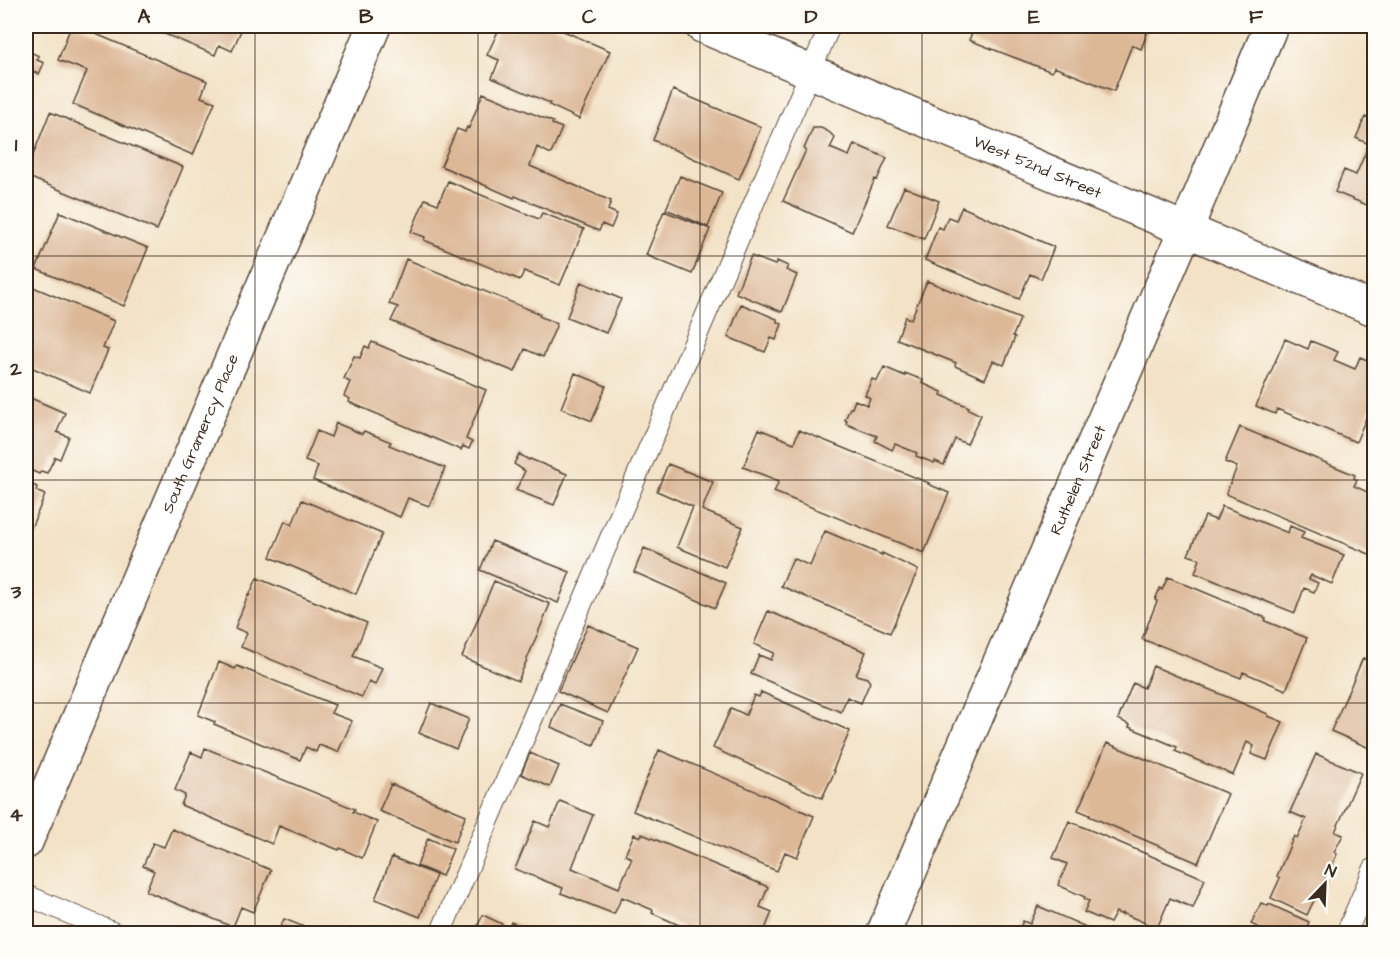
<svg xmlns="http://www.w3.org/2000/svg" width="1400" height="959" viewBox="0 0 1400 959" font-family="'Architects Daughter',sans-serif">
<rect width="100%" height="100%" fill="#fdfcf7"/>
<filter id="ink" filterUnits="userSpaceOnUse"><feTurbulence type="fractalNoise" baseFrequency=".0167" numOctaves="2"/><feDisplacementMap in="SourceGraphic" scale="12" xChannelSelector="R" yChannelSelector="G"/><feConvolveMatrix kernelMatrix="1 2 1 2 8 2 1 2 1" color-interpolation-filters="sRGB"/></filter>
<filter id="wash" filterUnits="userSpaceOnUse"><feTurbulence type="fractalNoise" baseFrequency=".008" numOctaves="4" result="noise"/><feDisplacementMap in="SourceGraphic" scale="24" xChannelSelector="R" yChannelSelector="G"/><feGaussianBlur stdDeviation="1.35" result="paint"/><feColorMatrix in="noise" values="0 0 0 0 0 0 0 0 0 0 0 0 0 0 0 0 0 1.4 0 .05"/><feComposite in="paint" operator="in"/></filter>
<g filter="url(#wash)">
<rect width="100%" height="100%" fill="#f3e2c6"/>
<g id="blocks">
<path fill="#dcb897" d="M71,26H77L207,81L201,97L215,102L193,155L73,104L87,71L58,60Z
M146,26H243L232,51L219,45L215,55Z
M514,26H552L610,51L579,119L549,105L550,103L492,78L499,60L487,55L500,27L512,32Z
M975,26H1150L1141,49L1132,45L1114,91L1054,67L1052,72L969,40Z
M26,50L39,56L37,60L44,63L39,74L33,71L26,89Z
M673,90L761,127L739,179L653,140Z
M483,93L553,122L552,124L562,128L551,154L537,147L530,166L611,201L608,210L617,214L611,228L602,224L599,231L515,196L514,198L441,166L457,129L465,132L467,127L469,128Z
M50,112L183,167L157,230L26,176V173Z
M1365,117L1374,121V208L1335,192L1344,170L1356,175L1369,144L1356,138Z
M813,128H821L829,132L835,138L830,148L849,156L854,144L887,158L877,180L875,179L852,232L783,201L806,150L804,149Z
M680,176L722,193L708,227L666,209Z
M448,181L539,219L542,213L584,229L560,285L524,271L520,280L424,240L425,237L411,232L425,199L438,204Z
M904,187L939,201L924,239L888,225Z
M962,207L1054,247L1041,279L1030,274L1019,299L925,260L938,227L943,229L948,217L956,220Z
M664,211L710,229L692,274L646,255Z
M60,212L148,248L124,306L36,269Z
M751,256L775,265L777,261L788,266L786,270L797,275L782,312L736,293Z
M406,259L540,314L539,316L557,324L543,357L525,349L515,372L391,321L398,307L389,304Z
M927,281L1020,319L1013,336L1015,337L1004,365L993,361L985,379L955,366L956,363L897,339L905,317L911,319Z
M581,282L621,299L606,333L567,317Z
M26,284L114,321L103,348L108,350L90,393L26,365Z
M741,304L777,319V322L782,324L776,340L771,338L765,352L728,337Z
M1285,339L1308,349L1311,341L1338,352L1334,360L1355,369L1360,357L1374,363V399L1356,442L1277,409L1275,414L1256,406Z
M372,342L486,390L466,439L472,442L469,449L463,446L461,450L349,402L350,399L344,396L350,382L344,379L354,356L360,358L365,346L369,348Z
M884,367L905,376V373L923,380L922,383L942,392L941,395L969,407L968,409L981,415L967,444L955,439L944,465L935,461L934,463L916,456L917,453L895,444L892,450L875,441L877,436L846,424L847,421L845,420L850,408H852L855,400L867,405L870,398L865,395L872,379L877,381Z
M575,373L606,386L592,421L561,408Z
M26,396L65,413L57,432L69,437L60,459L55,457L47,473L41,471L39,474L26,468Z
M336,423L362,434L364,431L391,442L389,445L445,468L429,506L408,498L400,517L313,480L318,466L305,461L317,431L331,437Z
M1240,427L1355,475L1354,478L1357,480L1354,486L1374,495V556L1226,494L1237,467L1225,462Z
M759,429L794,443L799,430L929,483L928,484L949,493L924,553L774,492L779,481L743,467Z
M519,454L529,460L530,459L567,474L554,505L516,490L525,471L514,464Z
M668,464L713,482L702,510L743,527L725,567L677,547L693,507L657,491Z
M26,482L37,487L36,491L45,495L26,540Z
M302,500L382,534L356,594L270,557L285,521L292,525Z
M1222,506L1288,533L1290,526L1304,532L1301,538L1344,555L1332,584L1311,575L1309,579L1318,583L1314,592L1304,588L1295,613L1195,573L1200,559L1188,555L1205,516L1216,520Z
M825,531L882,555V553L918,570L890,633L781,586L793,558L810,566Z
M492,541L570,572L558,603L480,570Z
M644,548L726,583L715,608L634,572Z
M1168,577L1266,618L1265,621L1307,638L1286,690L1243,672L1241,678L1157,644V645L1142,639L1157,601L1155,600L1160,588L1162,590Z
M257,578L367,623L353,656L382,668L375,685L369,682L362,697L241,647L247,633L235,628L248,595L249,596Z
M494,581L550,604L518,681L462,657Z
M768,611L866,652L856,675L867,678L870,682L861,703L847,697L841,712L751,674L759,655L771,660L774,653L754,644Z
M588,625L638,647L608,713L558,691Z
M1363,658L1374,663V750L1331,731Z
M219,662L235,669L237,666L335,705L331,713L352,721L338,752L319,745L316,752L306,747L300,760L214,724L215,722L198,715Z
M1153,666L1268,714V716L1283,722L1267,760L1251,754L1254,746L1247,742L1233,775L1175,751L1177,747L1129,727L1130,725L1118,719L1133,683L1144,688Z
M761,692L850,731L833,770L835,771L822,798L713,748L731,708L746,715L754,695L759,697Z
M431,703L469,719L456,749L419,733Z
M560,704L603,721L594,745L551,727Z
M1107,743L1228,794L1198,863L1089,816L1090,815L1078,810Z
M205,748L355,809L353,812L377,822L362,858L340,848L339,850L279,826L272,844L181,805L185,795L175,790L191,752L202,757Z
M659,750L814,816L797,857L785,852L777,871L633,811Z
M530,753L559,766L550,787L521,774Z
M1316,754L1361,773L1335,832L1343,835L1334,852L1337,854L1319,894H1317L1307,915L1271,898L1280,878L1277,876L1294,836L1297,838L1306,819L1290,812Z
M391,784L466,815L455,842L379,811Z
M560,801L593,815L572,868L619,888L632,858L625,855L634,834L640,837L642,834L768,887L760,907L772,912L763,934H714L709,931L708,933L690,925L688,929L652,913L653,910L622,897L614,914L561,893L563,888L515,869L535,821L549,827Z
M1069,821L1205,879L1193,908L1170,898L1157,928L1122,913V915L1116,912L1110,923L1084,912L1089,901L1084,899L1085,897L1058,885L1067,864L1053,858Z
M172,829L271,870L253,912L241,907L233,927L146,891L154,871L143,866L153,843L164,847Z
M428,838L453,849L442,876L417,866Z
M392,857L436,875L420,917L375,899Z
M1261,903L1268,906L1269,904L1309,922L1304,934H1271L1251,924Z
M1038,906L1093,930L1091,934H1017L1023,921L1030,924Z
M1374,908V933L1365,929Z
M483,915L502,924L497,934L474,933Z
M284,919L320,933V934H277Z
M511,922L539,933V934H506Z"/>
</g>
</g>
<g filter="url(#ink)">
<use href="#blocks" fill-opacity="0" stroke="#574637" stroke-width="1.5"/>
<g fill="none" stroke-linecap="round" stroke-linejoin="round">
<defs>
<path id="service" d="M26,895L117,934
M440,934L830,26
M1346,934L1374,868"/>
<g id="minor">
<path id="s1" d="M702,26L1374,309"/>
<path id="s2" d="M26,842L374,26"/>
<path id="s3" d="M883,934L1186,229L1271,26"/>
</g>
</defs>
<use href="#service" stroke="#574637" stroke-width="22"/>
<use href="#minor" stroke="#574637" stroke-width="36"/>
<use href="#service" stroke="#fff" stroke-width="20"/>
<use href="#minor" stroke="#fff" stroke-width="33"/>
</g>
</g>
<path fill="none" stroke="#3b2a1e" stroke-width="1.5" stroke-opacity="0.55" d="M255,26V934M478,26V934M700,26V934M922,26V934M1145,26V934M26,256H1374M26,480H1374M26,703H1374"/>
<g text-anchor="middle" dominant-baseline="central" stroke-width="6" stroke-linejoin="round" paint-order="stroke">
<g font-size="16" fill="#3b2a1e" stroke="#fdfcf7">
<text stroke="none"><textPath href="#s1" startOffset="364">West 52nd Street</textPath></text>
<text stroke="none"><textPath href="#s2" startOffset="444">South Gramercy Place</textPath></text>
<text stroke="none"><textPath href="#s3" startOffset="494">Ruthelen Street</textPath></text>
</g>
</g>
<rect width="1400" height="959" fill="none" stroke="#fdfcf7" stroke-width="66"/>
<g transform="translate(1325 884) rotate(23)" stroke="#fdfcf7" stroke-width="4.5" paint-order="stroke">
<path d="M0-4.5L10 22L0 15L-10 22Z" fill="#3b2a1e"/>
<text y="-9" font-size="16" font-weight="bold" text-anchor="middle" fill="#3b2a1e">N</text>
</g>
<rect x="33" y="33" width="1334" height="893" fill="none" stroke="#3b2a1e" stroke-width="2"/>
<g font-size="20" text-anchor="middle" font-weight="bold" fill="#3b2a1e">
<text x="144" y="23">A</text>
<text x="366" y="23">B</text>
<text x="589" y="23">C</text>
<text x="811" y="23">D</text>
<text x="1034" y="23">E</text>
<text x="1256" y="23">F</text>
<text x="16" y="151">1</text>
<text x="16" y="375">2</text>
<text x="16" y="598">3</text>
<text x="16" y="821">4</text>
</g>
</svg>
